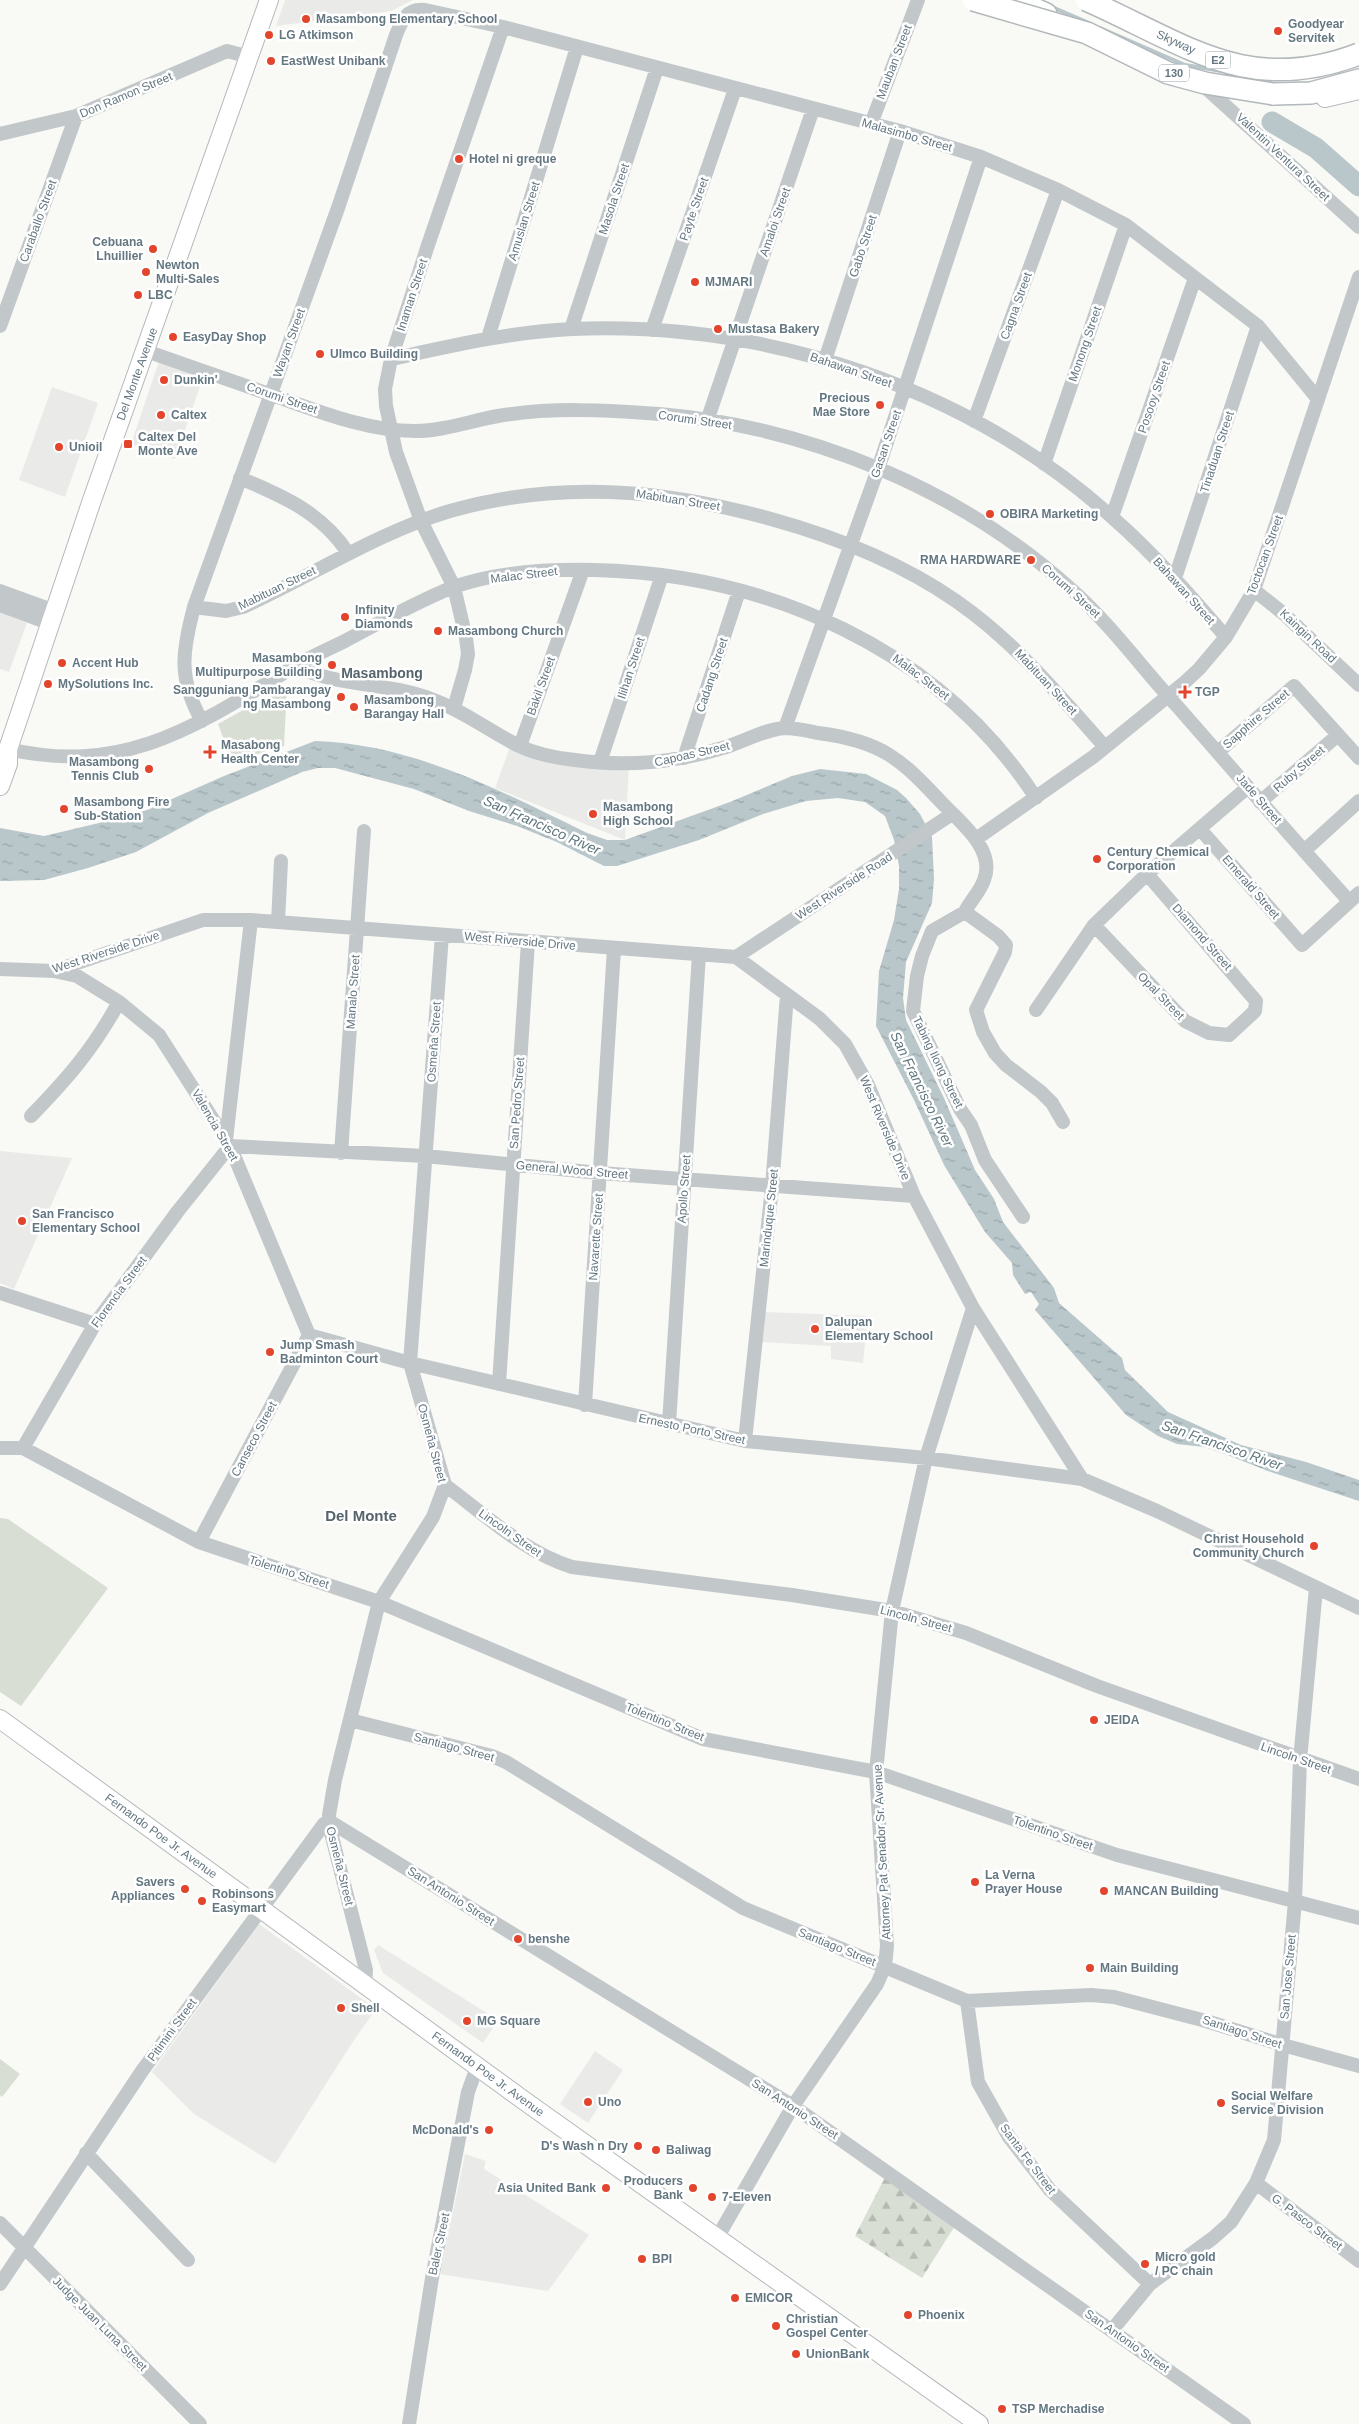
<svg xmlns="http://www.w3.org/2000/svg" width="1359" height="2424" viewBox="0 0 1359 2424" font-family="Arial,sans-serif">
<defs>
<pattern id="forest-firs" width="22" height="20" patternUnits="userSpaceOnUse" patternTransform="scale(1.25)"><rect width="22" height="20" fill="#d9ded5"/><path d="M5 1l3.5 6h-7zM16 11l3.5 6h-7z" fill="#b4b9b2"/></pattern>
<pattern id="water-ripples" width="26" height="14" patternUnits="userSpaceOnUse" patternTransform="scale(1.25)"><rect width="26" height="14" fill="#b9c7ca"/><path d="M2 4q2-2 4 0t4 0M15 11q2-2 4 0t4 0" fill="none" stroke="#9aa6a9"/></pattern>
</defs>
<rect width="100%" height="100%" fill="#f9f9f6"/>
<path fill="#eaeae9" d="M285,0H413L391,11L276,26Z
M159,361L204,375L175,459L131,444Z
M52,387L98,403L65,497L19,480Z
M0,612L27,623L9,672L0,669Z
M510,747L629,764L625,840L495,788Z
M0,1151L72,1158L14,1289L0,1283Z
M765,1312L868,1316L863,1363L831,1359V1346L762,1342Z
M259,1924L376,2009L352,2043L275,2164L194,2114L152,2072Z
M378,1945L498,2020L483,2043L383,1973L374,1950Z
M595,2051L623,2070L588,2123L560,2104Z
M465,2154L486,2161L484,2169L589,2235L548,2291L440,2274Z"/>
<path fill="#d9ded5" d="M287,686L284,746L232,762L218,724Z
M0,1518L8,1519L108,1588L21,1706L0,1692Z
M0,2059L20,2074L2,2097L0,2095Z"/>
<path fill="url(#forest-firs)" d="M888,2171L958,2221L922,2278L855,2236Z"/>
<path fill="url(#water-ripples)" d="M315,741C413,744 501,791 587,833L607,840H625L730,802L792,776L820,769L866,774L897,790L906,798L920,814L932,837L934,879L932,903L906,962L903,998L906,1020L944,1098L975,1170L994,1199L1003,1222L1054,1288L1059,1303L1122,1358L1125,1370L1168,1412L1241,1445L1306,1462L1359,1480V1501L1268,1471L1225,1454L1204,1447L1177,1444L1158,1436L1126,1415L1035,1310L1039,1304L1031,1292L1025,1294L1013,1275L1012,1263L985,1232L944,1165L914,1100L876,1026L879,971L894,920L899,889V866L894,840L885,816L865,802L838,798L806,801L763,814L699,840L617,866H604L557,842L517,826L469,811L414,789L335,768H318L302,772L208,813L136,852L88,868L44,880L0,881V828L44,836L116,819L147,810L224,776Z"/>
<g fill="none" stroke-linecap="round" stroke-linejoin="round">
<path stroke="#b9c7ca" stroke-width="4" d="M1052,7L1089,23
M1100,28L1185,65L1222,71"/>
<path stroke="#b9c7ca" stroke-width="21" d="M1272,122L1316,148L1359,186"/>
<defs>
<path id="major" d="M1325,98L1359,90
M0,786L8,764V749L92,500L269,0
M0,1719L526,2102L979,2424"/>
<path id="highway" d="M1015,0L1046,14
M1273,94L1311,93L1359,80"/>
</defs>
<use href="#major" stroke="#b3b9bc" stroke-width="20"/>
<use href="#highway" stroke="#b3b8bb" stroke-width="24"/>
<path stroke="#c2c7ca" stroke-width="14" d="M1205,87L1359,227
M871,124L918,0
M0,134L76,116L227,51L250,57
M0,326L76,116
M571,329L657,68
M652,330L735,89
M488,338L577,47
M146,351C188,366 230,380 272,395C318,411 366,431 415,431C443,431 470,421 498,416C551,407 606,410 659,414C810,427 962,490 1073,591C1112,626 1142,668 1177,706C1234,771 1291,837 1349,901
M391,359C451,346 510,332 572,329C766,321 968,387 1113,518C1154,554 1190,595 1226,637
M825,360L900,131
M707,421L813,109
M974,421L1058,190
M1044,464L1126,225
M240,478C283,496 322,513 348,553
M1112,517L1195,278
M1175,578L1258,326
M1254,590L1284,614L1359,685
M0,591L55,611
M0,605L51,624
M194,607L226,611L243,607C312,576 376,533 450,511C559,480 663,489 771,519C836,537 900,562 956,601C1014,641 1059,695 1105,747
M295,666C338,687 386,682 431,699C462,710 489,731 519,746C536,754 556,758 575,760C628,767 674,763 726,747C745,741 766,729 785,728C796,728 808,731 818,733C882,741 901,759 943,804C961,823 996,850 984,880C980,892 970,901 965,912
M454,708L465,670L468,654L466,638L454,587L421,521L396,452L386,406L385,389L391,359L428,245L503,27
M202,721C178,679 182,652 194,607L338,208L396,35C402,20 407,8 425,10L503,27L900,131L981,157L1058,190L1126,225L1258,326L1318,399
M785,728L878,469L981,157
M520,746L583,570
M8,749C125,776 196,726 292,668C308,658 326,650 343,642C379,623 414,603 451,588C494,572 548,569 594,570C769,574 939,649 1036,798
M1218,752L1294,686L1359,758
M684,758L739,591
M600,762L662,575
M1260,802L1338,735
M1200,829L1302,945L1359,893
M976,839L1093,757L1184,683L1199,669L1226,637L1254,590L1359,277
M1304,851L1359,801
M965,912L932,931L922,956L917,976L913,1011L960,1109L971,1125L985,1160L1023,1217
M965,912L998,936L1006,945L1005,952L976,1010L983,1032L995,1053L1006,1065L1041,1092L1052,1103L1063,1122
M278,922L281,861
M1094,925L1185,1021L1209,1033L1229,1035L1255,1011L1256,1001L1147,874
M736,957L952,814
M0,969L54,971L203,920H251L736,957L820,1019L845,1044L868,1085L914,1196L973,1308L1082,1479L1157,1511L1359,1608
M54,971L77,976L119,1002L159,1035L230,1146L309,1335
M1036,1010L1094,925L1147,874L1248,787
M31,1116C68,1078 93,1049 119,1002
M226,1140L251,920
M341,1153L364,831
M0,1293L95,1324
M309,1335L410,1363L745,1441L926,1458L1082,1479
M499,1384L528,942
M585,1405L614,949
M669,1424L699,954
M745,1441L772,1187L787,995
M0,1448H23L199,1542L379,1602L703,1739L876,1772L1117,1855L1359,1918
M23,1448L95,1324L178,1211L230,1146L425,1156L600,1173L914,1196
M445,1485C484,1514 524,1552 572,1567L792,1595L892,1611L966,1633L1097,1686L1359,1779
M199,1542L309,1335
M350,1720L492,1756L506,1762L743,1908L967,2001L1091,1995L1114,1997L1206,2021L1283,2045L1359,2066
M329,1821L793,2106L1244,2424
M365,1985L366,1970L330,1829L329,1815L335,1780L379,1602L433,1517L445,1485L410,1363L442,935
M967,2001L978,2082L1009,2137L1050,2190L1150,2284
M86,2153L188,2260
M1256,2183L1359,2261
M0,2223L200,2424
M717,2238L793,2106L877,1984L885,1966L887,1946L876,1772L892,1611L926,1458L973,1308
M0,2284L142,2071L324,1824L329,1821
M1112,2330L1150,2284L1213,2238L1231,2222L1256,2183L1274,2140L1295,1901L1300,1760L1316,1588
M409,2424L432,2278L468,2092L477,2067"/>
<use href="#major" stroke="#fff" stroke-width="18"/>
<use href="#highway" stroke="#fff" stroke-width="21"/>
<defs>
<path id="highway-bridge" d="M973,0L1087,33L1168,73L1205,83L1273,94
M1086,0C1184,43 1247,97 1359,54"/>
</defs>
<use href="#highway-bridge" stroke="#b3b8bb" stroke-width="24" stroke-linecap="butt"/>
<use href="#highway-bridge" stroke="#fff" stroke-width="21"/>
</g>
<g fill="#e3452c" stroke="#fff" stroke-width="2">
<circle cx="306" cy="19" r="5"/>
<circle cx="1278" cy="31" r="5"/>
<circle cx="269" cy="35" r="5"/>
<circle cx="271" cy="61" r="5"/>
<circle cx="459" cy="159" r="5"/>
<circle cx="153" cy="249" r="5"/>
<circle cx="146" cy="272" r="5"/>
<circle cx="695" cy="282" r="5"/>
<circle cx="138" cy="295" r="5"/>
<circle cx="718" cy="329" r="5"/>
<circle cx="173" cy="337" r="5"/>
<circle cx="320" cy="354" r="5"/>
<circle cx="164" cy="380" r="5"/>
<circle cx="880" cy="405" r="5"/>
<circle cx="161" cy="415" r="5"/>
<rect x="123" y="439" width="10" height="10" rx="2.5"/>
<circle cx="59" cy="447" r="5"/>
<circle cx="990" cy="514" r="5"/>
<circle cx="1031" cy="560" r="5"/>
<circle cx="345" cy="617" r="5"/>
<circle cx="438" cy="631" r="5"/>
<circle cx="62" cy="663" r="5"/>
<circle cx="332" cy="665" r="5"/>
<circle cx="48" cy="684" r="5"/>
<path d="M1182.5 684.5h5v5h5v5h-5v5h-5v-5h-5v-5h5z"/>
<circle cx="341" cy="697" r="5"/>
<circle cx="354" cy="707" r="5"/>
<path d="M207.5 744.5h5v5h5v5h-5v5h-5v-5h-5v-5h5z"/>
<circle cx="149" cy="769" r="5"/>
<circle cx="64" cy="809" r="5"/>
<circle cx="593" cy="814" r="5"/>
<circle cx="1097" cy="859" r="5"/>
<circle cx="22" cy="1221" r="5"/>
<circle cx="815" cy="1329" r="5"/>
<circle cx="270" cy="1352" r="5"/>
<circle cx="1314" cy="1546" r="5"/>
<circle cx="1094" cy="1720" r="5"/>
<circle cx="975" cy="1882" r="5"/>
<circle cx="185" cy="1889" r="5"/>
<circle cx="1104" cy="1891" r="5"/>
<circle cx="202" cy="1901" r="5"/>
<circle cx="518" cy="1939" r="5"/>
<circle cx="1090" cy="1968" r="5"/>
<circle cx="341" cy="2008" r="5"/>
<circle cx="467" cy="2021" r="5"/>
<circle cx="588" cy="2102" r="5"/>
<circle cx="1221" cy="2103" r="5"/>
<circle cx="489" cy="2130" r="5"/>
<circle cx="638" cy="2146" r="5"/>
<circle cx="656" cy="2150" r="5"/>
<circle cx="606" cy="2188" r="5"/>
<circle cx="693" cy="2188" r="5"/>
<circle cx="712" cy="2197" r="5"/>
<circle cx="642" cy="2259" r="5"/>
<circle cx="1145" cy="2264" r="5"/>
<circle cx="735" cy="2298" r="5"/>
<circle cx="908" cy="2315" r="5"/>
<circle cx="776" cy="2326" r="5"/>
<circle cx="796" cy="2354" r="5"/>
<circle cx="1002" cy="2409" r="5"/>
</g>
<g text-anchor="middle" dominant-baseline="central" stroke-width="5" stroke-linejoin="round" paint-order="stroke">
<g fill="#fff" stroke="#92a0a7" stroke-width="1">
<rect x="1205.5" y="51.5" width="25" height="17" rx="4"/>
<rect x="1159" y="64.5" width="30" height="17" rx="4"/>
</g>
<g font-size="11" font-weight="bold" fill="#647781">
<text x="1218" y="60">E2</text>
<text x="1174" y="73">130</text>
</g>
<g font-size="12" font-weight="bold" fill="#647781" stroke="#fff" text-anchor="start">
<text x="316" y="19">Masambong Elementary School</text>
<text x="1288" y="24">Goodyear<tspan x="1288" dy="14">Servitek</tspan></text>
<text x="279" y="35">LG Atkimson</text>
<text x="281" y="61">EastWest Unibank</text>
<text x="469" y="159">Hotel ni greque</text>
<text x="143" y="242" text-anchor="end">Cebuana<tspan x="143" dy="14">Lhuillier</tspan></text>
<text x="156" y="265">Newton<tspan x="156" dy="14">Multi-Sales</tspan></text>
<text x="705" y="282">MJMARI</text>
<text x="148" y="295">LBC</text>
<text x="728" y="329">Mustasa Bakery</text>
<text x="183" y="337">EasyDay Shop</text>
<text x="330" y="354">Ulmco Building</text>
<text x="174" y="380">Dunkin'</text>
<text x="870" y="398" text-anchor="end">Precious<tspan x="870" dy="14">Mae Store</tspan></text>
<text x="171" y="415">Caltex</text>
<text x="138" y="437">Caltex Del<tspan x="138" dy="14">Monte Ave</tspan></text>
<text x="69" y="447">Unioil</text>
<text x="1000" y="514">OBIRA Marketing</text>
<text x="1021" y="560" text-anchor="end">RMA HARDWARE</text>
<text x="355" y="610">Infinity<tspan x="355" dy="14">Diamonds</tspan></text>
<text x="448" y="631">Masambong Church</text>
<text x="322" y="658" text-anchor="end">Masambong<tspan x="322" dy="14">Multipurpose Building</tspan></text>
<text x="72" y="663">Accent Hub</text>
<text x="58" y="684">MySolutions Inc.</text>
<text x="331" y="690" text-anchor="end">Sangguniang Pambarangay<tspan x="331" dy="14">ng Masambong</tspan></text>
<text x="1195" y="692">TGP</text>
<text x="364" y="700">Masambong<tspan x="364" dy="14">Barangay Hall</tspan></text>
<text x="221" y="745">Masabong<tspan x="221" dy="14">Health Center</tspan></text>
<text x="139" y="762" text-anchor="end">Masambong<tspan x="139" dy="14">Tennis Club</tspan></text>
<text x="74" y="802">Masambong Fire<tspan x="74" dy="14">Sub-Station</tspan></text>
<text x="603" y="807">Masambong<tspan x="603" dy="14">High School</tspan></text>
<text x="1107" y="852">Century Chemical<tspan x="1107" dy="14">Corporation</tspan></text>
<text x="32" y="1214">San Francisco<tspan x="32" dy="14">Elementary School</tspan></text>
<text x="825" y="1322">Dalupan<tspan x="825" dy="14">Elementary School</tspan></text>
<text x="280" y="1345">Jump Smash<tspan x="280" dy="14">Badminton Court</tspan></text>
<text x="1304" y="1539" text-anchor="end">Christ Household<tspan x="1304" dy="14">Community Church</tspan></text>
<text x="1104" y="1720">JEIDA</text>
<text x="985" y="1875">La Verna<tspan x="985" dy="14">Prayer House</tspan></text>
<text x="175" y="1882" text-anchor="end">Savers<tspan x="175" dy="14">Appliances</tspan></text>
<text x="1114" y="1891">MANCAN Building</text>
<text x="212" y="1894">Robinsons<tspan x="212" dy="14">Easymart</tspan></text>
<text x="528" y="1939">benshe</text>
<text x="1100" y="1968">Main Building</text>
<text x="351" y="2008">Shell</text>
<text x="477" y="2021">MG Square</text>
<text x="1231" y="2096">Social Welfare<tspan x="1231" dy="14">Service Division</tspan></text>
<text x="598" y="2102">Uno</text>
<text x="479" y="2130" text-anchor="end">McDonald's</text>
<text x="628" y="2146" text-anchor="end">D's Wash n Dry</text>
<text x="666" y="2150">Baliwag</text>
<text x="683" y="2181" text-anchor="end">Producers<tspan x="683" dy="14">Bank</tspan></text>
<text x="596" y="2188" text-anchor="end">Asia United Bank</text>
<text x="722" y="2197">7-Eleven</text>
<text x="1155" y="2257">Micro gold<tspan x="1155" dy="14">/ PC chain</tspan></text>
<text x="652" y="2259">BPI</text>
<text x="745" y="2298">EMICOR</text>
<text x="918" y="2315">Phoenix</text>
<text x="786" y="2319">Christian<tspan x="786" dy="14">Gospel Center</tspan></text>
<text x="806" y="2354">UnionBank</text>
<text x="1012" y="2409">TSP Merchadise</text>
</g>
<g font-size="12" fill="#647781" stroke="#fff">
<text transform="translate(1176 42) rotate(25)">Skyway</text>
<text transform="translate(894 62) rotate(-69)">Mauban Street</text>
<text transform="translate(126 95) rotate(-23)">Don Ramon Street</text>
<text transform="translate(907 135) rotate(16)">Malasimbo Street</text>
<text transform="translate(1283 157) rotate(43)">Valentin Ventura Street</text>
<text transform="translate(614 199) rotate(-72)">Masola Street</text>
<text transform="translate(694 209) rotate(-71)">Payte Street</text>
<text transform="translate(38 221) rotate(-70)">Caraballo Street</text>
<text transform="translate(524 221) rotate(-73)">Amuslan Street</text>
<text transform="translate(775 222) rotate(-71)">Amaloi Street</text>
<text transform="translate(863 246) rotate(-72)">Gabo Street</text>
<text transform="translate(412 295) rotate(-72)">Inaman Street</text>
<text transform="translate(1016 306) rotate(-70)">Cagna Street</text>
<text transform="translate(289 343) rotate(-70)">Wayan Street</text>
<text transform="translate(1085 344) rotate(-71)">Monong Street</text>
<text transform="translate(851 370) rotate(19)">Bahawan Street</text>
<text transform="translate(137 374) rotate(-70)">Del Monte Avenue</text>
<text transform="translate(1154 397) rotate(-71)">Posooy Street</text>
<text transform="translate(282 398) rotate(19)">Corumi Street</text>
<text transform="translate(695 420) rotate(8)">Corumi Street</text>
<text transform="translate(886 444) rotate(-71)">Gasan Street</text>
<text transform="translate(1217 452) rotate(-72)">Tinaduan Street</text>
<text transform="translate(678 500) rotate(9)">Mabituan Street</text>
<text transform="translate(1265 555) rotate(-70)">Toctocan Street</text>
<text transform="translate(524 575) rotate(-7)">Malac Street</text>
<text transform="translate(277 588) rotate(-26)">Mabituan Street</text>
<text transform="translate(1071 591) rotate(42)">Corumi Street</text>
<text transform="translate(1184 591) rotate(48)">Bahawan Street</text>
<text transform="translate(1308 636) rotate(43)">Kaingin Road</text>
<text transform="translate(631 668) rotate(-72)">Ilihan Street</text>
<text transform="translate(712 675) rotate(-72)">Cadang Street</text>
<text transform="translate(921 677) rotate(37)">Malac Street</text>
<text transform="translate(1046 682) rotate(47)">Mabituan Street</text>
<text transform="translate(541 686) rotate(-70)">Bakil Street</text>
<text transform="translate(1256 719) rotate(-41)">Sapphire Street</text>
<text transform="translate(692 754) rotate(-13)">Capoas Street</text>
<text transform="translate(1299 769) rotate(-41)">Ruby Street</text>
<text transform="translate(1259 799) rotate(49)">Jade Street</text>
<text transform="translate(844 886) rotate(-33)">West Riverside Road</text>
<text transform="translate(1251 887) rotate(49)">Emerald Street</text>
<text transform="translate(1202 937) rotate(49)">Diamond Street</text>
<text transform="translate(520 941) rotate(5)">West Riverside Drive</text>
<text transform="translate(106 952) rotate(-18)">West Riverside Drive</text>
<text transform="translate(353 992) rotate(-86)">Manalo Street</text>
<text transform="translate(1161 996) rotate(46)">Opal Street</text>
<text transform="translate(434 1042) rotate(-86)">Osmeña Street</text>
<text transform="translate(938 1062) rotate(64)">Tabing Ilong Street</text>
<text transform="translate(517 1103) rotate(-86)">San Pedro Street</text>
<text transform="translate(215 1125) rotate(60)">Valencia Street</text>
<text transform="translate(885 1128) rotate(67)">West Riverside Drive</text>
<text transform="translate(572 1170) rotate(5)">General Wood Street</text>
<text transform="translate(684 1189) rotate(-86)">Apollo Street</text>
<text transform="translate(769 1218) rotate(-84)">Marinduque Street</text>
<text transform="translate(596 1237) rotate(-86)">Navarette Street</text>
<text transform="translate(119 1292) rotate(-54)">Florencia Street</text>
<text transform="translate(692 1429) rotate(12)">Ernesto Porto Street</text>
<text transform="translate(254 1439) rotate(-62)">Canseco Street</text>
<text transform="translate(432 1443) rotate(75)">Osmeña Street</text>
<text transform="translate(510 1533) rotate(35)">Lincoln Street</text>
<text transform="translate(289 1572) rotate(18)">Tolentino Street</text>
<text transform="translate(916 1619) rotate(15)">Lincoln Street</text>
<text transform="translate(665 1722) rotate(22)">Tolentino Street</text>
<text transform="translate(454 1747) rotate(15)">Santiago Street</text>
<text transform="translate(1296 1758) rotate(19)">Lincoln Street</text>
<text transform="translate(1053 1833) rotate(19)">Tolentino Street</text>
<text transform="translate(161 1836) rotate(36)">Fernando Poe Jr. Avenue</text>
<text transform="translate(882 1852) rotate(-93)">Attorney Pat Senador Sr. Avenue</text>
<text transform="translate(340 1866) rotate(76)">Osmeña Street</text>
<text transform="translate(451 1896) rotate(32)">San Antonio Street</text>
<text transform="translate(837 1947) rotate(22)">Santiago Street</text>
<text transform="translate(1288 1977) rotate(-85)">San Jose Street</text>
<text transform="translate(172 2030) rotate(-54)">Pitimini Street</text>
<text transform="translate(1242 2032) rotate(18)">Santiago Street</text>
<text transform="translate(488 2074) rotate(36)">Fernando Poe Jr. Avenue</text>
<text transform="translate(795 2109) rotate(33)">San Antonio Street</text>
<text transform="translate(1028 2159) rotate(53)">Santa Fe Street</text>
<text transform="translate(1307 2222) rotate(37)">G. Pasco Street</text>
<text transform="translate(439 2244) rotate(-78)">Baler Street</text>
<text transform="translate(100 2324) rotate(45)">Judge Juan Luna Street</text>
<text transform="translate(1127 2341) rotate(35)">San Antonio Street</text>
</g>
<g font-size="14" font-weight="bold" fill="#56646c" stroke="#fff">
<text x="382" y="673">Masambong</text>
</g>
<g font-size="14" font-style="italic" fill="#5e767c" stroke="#fff">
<text transform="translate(542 825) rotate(24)">San Francisco River</text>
<text transform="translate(922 1089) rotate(64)">San Francisco River</text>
<text transform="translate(1222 1445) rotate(19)">San Francisco River</text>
</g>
<g font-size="15" font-weight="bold" fill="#56646c" stroke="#fff">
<text x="361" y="1515">Del Monte</text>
</g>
</g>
</svg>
